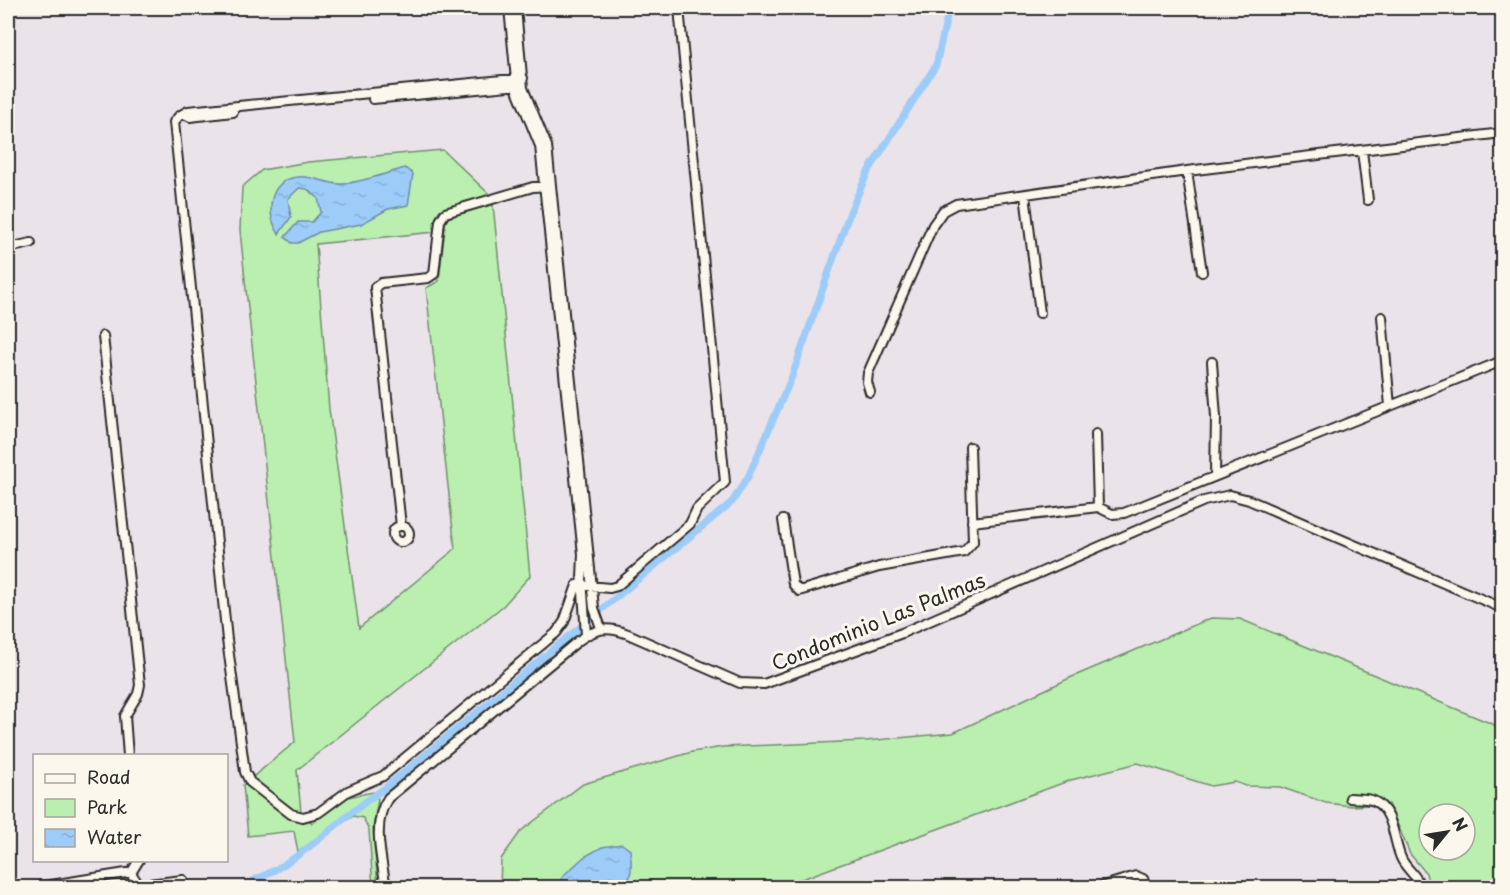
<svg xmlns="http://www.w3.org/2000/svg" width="1510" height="895" viewBox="0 0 1510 895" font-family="'Playpen Sans',sans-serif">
<defs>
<pattern id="water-ripples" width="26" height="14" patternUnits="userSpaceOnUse" patternTransform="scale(1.5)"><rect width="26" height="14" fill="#9dccf9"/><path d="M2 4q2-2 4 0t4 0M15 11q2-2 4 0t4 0" fill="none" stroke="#87afd6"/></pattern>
</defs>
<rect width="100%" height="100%" fill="#ebe3ea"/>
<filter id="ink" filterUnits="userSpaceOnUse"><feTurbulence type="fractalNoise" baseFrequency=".0167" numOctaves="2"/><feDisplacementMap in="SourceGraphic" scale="12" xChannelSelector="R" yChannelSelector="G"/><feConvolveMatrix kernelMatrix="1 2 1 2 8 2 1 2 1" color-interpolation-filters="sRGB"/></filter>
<g filter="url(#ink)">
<path fill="#baefb0" stroke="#728d6e" stroke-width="1.5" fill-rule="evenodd" d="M443,150L490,195L440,210L437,214L435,232L316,244L329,409L359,628L455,549L426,288L439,281L446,218L493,204L530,576L503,606L297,770L301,812L312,823L348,797L373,792L378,799L373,828L378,887H373L369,830L363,818L353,816L298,852L294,831L248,836L243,785L295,742L245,280L240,230L242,187L262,170L308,162Z
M1211,618L1240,619L1502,728V887H1429L1426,873L1410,854L1389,804L1352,806L1326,803L1280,787L1246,786L1235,782L1211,786L1138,763L1071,780L780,887L500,888L501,859L521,831L583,784L692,752L723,747L865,741L953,733L1072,677ZM1429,814H1465V850H1429Z"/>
<path fill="url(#water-ripples)" stroke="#6f8ca7" stroke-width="1.5" d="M405,168L413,174L408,205L388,209L361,224L319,232L298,243H292L285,237L298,222H312L321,212L318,198L307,189L299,188L288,199L291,217L279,234C265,214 268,179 298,177C313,175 327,185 343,184C365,181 384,174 405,168Z
M622,844L630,850C632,862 632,876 626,887L608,885L556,887L564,875L584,857L602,847Z"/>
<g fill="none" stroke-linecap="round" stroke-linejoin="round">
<path stroke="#9dccf9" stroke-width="7" d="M254,880C305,859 339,818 385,788L732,502L748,477L791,379L850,212L868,172L936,65L949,8"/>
<defs>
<path id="minor" d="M509,8L517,90L540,146L583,554L582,578L586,635
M516,8L523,88L547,146L594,608L601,628
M523,78L188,111L179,116L174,122L227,640L245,772L250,782L291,814L303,817L318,813L348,791L383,776L556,633L564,622L577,585L610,588L617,586L690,524L697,509L725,482L679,8
M373,99L520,85
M184,114L190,117L233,112
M1362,151L1368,200
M1187,171L1202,272
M1025,195L1040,313
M8,248L31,243
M1382,317L1390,406
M103,336L140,685L138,694L125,716L128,756
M1212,362L1216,417L1215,476
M870,392L867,382L868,373L933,225L943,211L956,204L1187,171L1502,133
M1096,434L1098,507
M783,520L793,584L799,591L879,567L964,552L973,542L970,447
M972,522L1098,507L1112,514L1124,513L1502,361
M401,526L375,287L381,283L428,278L434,274L440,221L445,213L533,187L548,186
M393 534a8 8 0 1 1 16 0a8 8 0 1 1-16 0Z
M1350,798C1357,799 1368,798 1374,801C1395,811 1393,843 1402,860C1408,871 1417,875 1421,888
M131,873L139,860
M32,888L126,873H131L139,885L183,880
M386,888C382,860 371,823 388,798L578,641C596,628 607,626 628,634L740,683L764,684L902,633L1204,501L1230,495L1249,500L1502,608
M1097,888L1136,876L1143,879L1148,888"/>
</defs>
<use href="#minor" stroke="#2b2b2b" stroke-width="12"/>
<use href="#minor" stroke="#fbf7ec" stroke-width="8"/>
</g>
</g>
<g text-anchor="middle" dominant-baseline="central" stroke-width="6" stroke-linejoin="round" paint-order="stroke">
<g font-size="20" fill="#2b2b2b" stroke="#fbf7ec">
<text transform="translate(878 621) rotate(-22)">Condominio Las Palmas</text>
</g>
</g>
<rect width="1510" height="895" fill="none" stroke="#fbf7ec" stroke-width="30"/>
<rect x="15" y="15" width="1480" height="865" fill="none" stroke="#2b2b2b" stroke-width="2" filter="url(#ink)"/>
<rect x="33" y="754" width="195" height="108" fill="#fbf7ec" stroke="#a8a59f" stroke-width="1.5"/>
<rect x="45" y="774" width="30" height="9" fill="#fbf7ec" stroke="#a8a59f" stroke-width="1.5"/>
<text x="87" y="784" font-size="18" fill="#2b2b2b">Road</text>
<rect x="45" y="799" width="30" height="18" fill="#baefb0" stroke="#a8a59f" stroke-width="1.5"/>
<text x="87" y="814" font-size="18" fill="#2b2b2b">Park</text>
<rect x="45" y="829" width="30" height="18" fill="url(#water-ripples)" stroke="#a8a59f" stroke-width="1.5"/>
<text x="87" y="844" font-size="18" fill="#2b2b2b">Water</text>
<g transform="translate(1447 832) rotate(60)"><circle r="28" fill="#fbf7ec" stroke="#a8a59f" stroke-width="1.5"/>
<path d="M0-4.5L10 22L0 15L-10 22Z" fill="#2b2b2b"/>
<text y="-9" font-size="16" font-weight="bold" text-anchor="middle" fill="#2b2b2b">N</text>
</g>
</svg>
